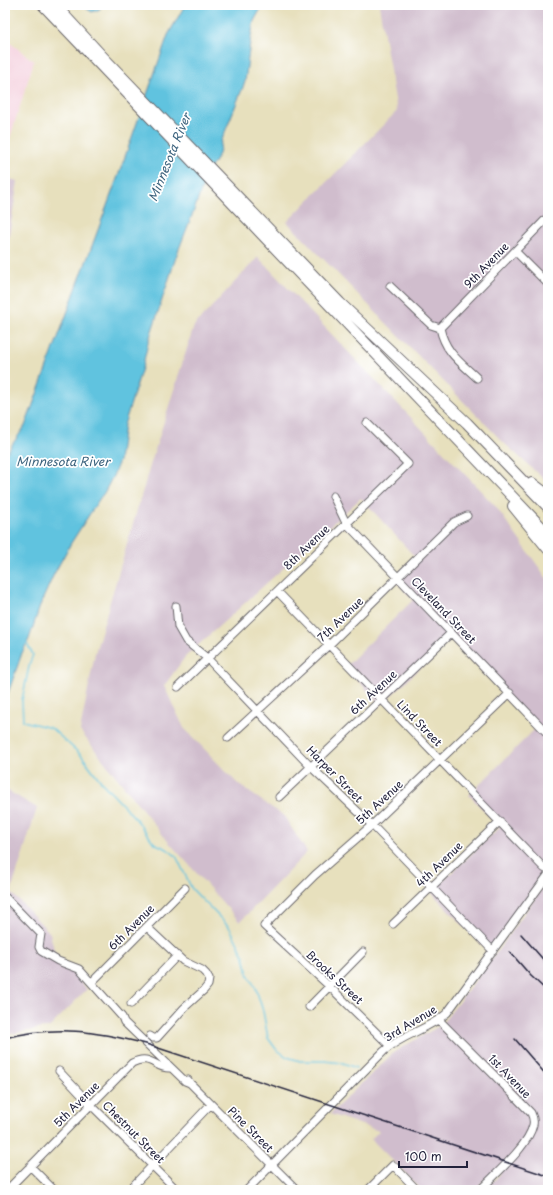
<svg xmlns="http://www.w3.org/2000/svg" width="553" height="1195" viewBox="0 0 553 1195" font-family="'Playpen Sans',sans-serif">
<rect width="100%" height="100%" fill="#fff"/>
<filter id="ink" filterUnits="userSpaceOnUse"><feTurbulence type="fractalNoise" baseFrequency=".025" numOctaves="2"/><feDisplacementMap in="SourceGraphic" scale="8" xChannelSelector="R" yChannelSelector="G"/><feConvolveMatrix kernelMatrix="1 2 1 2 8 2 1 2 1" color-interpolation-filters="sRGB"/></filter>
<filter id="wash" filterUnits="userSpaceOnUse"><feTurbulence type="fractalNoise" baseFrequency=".012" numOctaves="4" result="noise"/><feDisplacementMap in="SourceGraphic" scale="16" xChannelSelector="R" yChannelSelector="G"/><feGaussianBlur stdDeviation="0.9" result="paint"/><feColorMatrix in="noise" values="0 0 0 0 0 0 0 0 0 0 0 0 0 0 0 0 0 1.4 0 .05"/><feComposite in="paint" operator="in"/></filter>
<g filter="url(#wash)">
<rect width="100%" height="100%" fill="#e7e0bd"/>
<path fill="#f4cfdd" d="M5,39L34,61L9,141L5,160Z"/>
<path fill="#d0bdcd" d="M379,5H548V483L503,442L287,222L397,111Z
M5,178L18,181L5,259Z
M258,257L496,507L548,580V868L489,952L431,892L500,827L469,795L536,728L452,638L381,705L345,667L413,600L393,578L415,557L361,498L185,657L164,686L184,728L239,785L284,816L307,852L240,922L166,839L80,731L95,653L150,466L194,326Z
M5,789L37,808L11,892L50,933L55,954L87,989L50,1027L5,1035Z
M548,880V1190H485L501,1173L493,1171L475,1190H422L371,1139L379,1131L330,1114L394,1052L441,1025L494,956Z"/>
<path fill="#61c3df" stroke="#42728d" d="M83,5H101L100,9L92,12L87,9Z
M185,5H263L254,21L250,42L245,82L221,142L219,154L206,176L196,205L177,254L148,343L143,365L124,425L119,461L113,476L104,493L100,498L71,543L54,574L41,603L29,639L22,653L5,702V455L25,426L121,168L168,35Z"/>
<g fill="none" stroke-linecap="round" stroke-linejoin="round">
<path stroke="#61c3df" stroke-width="1.5" d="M26,642L33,655L30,662L22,700L23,721L51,728L70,745L81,755L103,784L136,819L154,843L167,849L176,856L192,889L230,928L244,956L248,974L256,989L263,1011L268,1038L276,1049L287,1057L300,1061H324L343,1063L356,1068"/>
</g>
</g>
<g filter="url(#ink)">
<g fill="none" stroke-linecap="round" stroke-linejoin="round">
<defs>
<path id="minor" d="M515,251L548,284
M390,286L431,325L440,328
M440,328L548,217
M440,328C445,352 460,362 477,378
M333,496L346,523L548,734
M277,591L544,868L548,870
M176,606L178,627L186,641L207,658L310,766L372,825L493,951
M178,687L408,464L367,423
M228,738L329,645L454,522L467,516
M279,797L451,633
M5,897L41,934L39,947L41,951L58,961L79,969L122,1017L124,1022L185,1081L190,1083
M393,924L500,821
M147,927L183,961L202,970L206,974L209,979L208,985L204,990L184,1008L157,1038H153L150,1036
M92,982L185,888
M131,1004L177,956
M309,1007L363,952
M439,1020L495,1076L531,1113C533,1117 534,1121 533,1125C528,1147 495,1174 480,1190
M390,1046L329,986L264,926L315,875L372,825L510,693
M59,1071L91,1105L177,1190
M188,1080L190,1083L297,1190
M30,1166L54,1190
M7,1190L132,1063C151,1053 155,1069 170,1068
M129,1190L211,1104
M247,1190L384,1051C403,1034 428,1030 447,1013L548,875
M368,1190L393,1165L417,1190"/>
<path id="highway" d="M43,5L548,534
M55,5L103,57L340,303L467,423L548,507
M532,483L548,495
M513,506L548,549"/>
</defs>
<use href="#minor" stroke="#676468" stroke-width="9"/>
<use href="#highway" stroke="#676468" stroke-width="12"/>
<use href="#minor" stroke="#fff" stroke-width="7"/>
<use href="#highway" stroke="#fff" stroke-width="10"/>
<path stroke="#22223b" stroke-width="1.5" d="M521,934L548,965
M510,952L531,976L548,992
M5,1038C57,1025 95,1031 146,1044L548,1176
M515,1039L548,1077"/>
</g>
</g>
<g text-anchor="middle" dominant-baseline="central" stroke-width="3.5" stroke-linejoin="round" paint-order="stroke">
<g font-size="11" fill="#22223b" stroke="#fff">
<text transform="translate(486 265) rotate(-46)">9th Avenue</text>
<text transform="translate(306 547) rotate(-44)">8th Avenue</text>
<text transform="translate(444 610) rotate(46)">Cleveland Street</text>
<text transform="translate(340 619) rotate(-44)">7th Avenue</text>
<text transform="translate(373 692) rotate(-43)">6th Avenue</text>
<text transform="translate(420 723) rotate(46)">Lind Street</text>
<text transform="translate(335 774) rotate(45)">Harper Street</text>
<text transform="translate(379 802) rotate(-43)">5th Avenue</text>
<text transform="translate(439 864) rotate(-44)">4th Avenue</text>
<text transform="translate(131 927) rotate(-45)">6th Avenue</text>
<text transform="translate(335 977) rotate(43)">Brooks Street</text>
<text transform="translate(410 1023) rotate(-31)">3rd Avenue</text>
<text transform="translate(510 1076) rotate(46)">1st Avenue</text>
<text transform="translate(76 1104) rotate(-45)">5th Avenue</text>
<text transform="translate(251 1129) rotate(45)">Pine Street</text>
<text transform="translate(134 1132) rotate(45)">Chestnut Street</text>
</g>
<g font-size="12" font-style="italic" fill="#3b627d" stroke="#fff">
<text transform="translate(169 157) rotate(-68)">Minnesota River</text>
<text x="63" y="461">Minnesota River</text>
</g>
</g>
<rect width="553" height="1195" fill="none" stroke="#fff" stroke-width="20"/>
<path d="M399 1161v6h68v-6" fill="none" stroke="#22223b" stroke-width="2"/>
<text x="405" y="1161" font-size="12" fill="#22223b" stroke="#ffffff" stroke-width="3" paint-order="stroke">100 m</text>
</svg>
